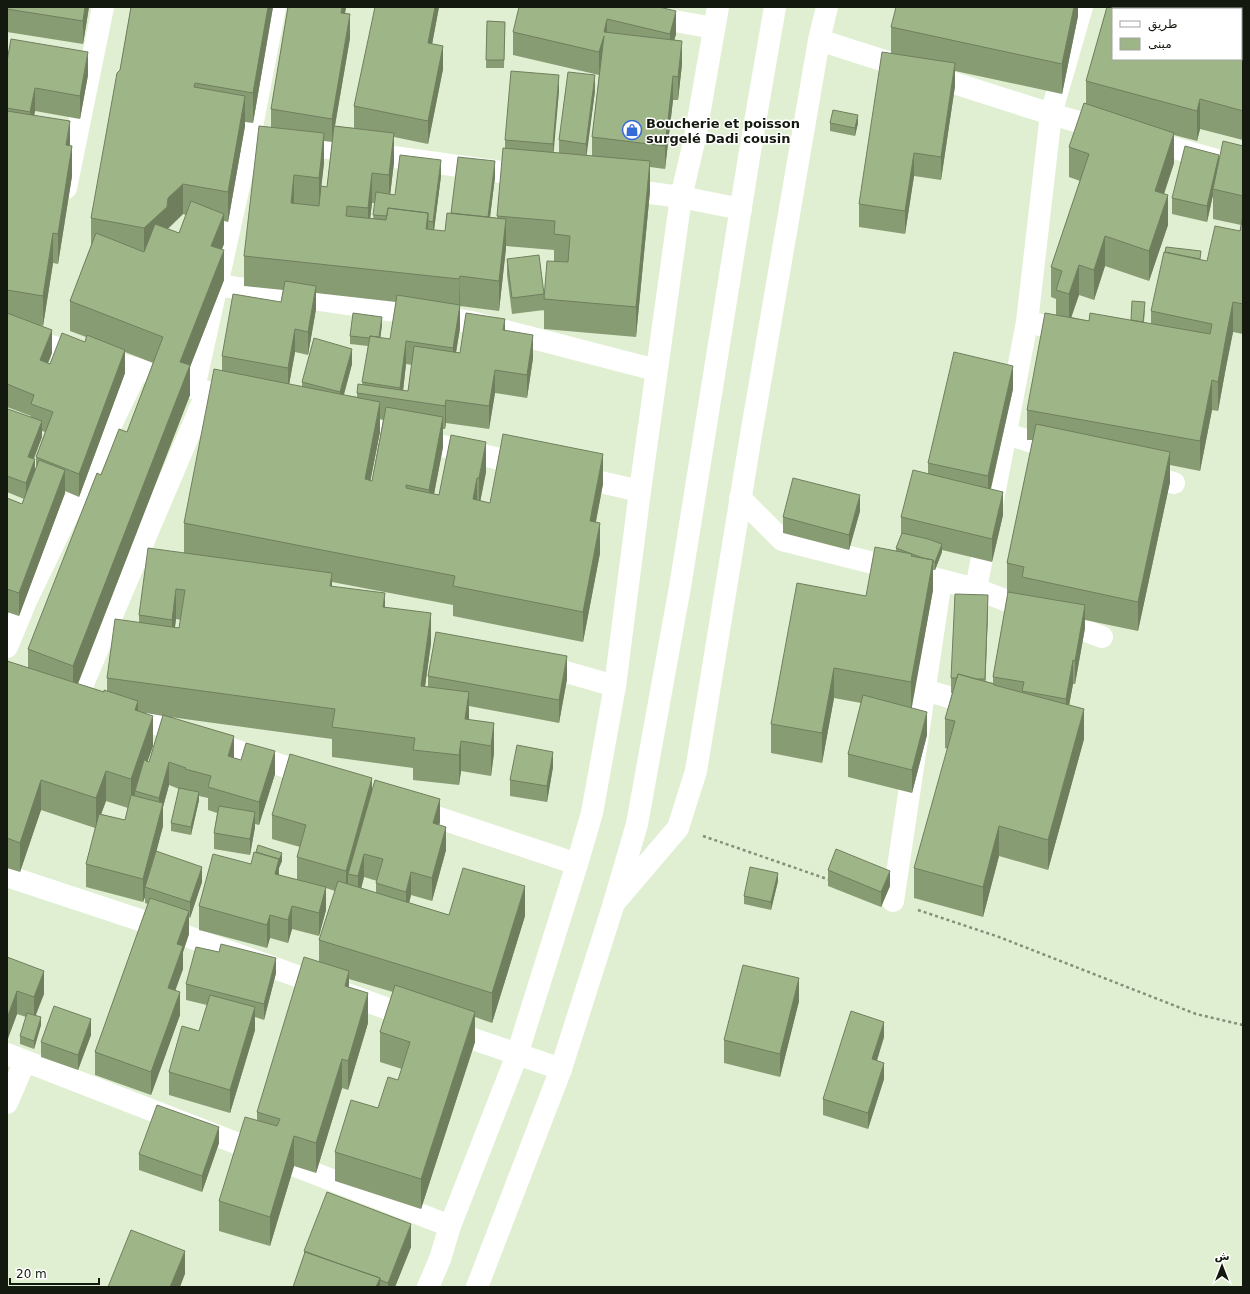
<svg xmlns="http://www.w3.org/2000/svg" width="1250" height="1294" viewBox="0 0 1250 1294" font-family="'DejaVu Sans','Noto Sans Arabic',sans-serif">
<rect width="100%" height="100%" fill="#e0efd1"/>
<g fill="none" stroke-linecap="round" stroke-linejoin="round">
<path stroke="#848f7a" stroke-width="2.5" stroke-dasharray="3 3" stroke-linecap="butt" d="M703,836L830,880
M918,910L999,937L1196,1014L1243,1025"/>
<path stroke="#fff" stroke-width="22" d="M594,7L714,28
M819,40L1051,114L1107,130
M250,137L530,176
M1145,140L1243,167
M66,188L103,7
M620,189L681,197L741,209
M217,285L471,322L656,370
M1040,325L1027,322L1051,114L1082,7
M7,331L35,342L138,369L207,392L239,399
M194,388L250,137L275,7
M350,425L527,465
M1006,434L1060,450
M1141,474L1174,483
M574,476L640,491
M740,498L782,540L976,589L1027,322
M138,555L176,566
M976,589L1102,637
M7,647L26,601L138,369
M538,664L615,686
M925,690L979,706
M77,698L207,392
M125,714L314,776
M412,809L577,864
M7,876L164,928L416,1019
M893,901L941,580
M614,903L678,828L696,771L751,435L819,40L827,7
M447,1030L561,1069
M7,1054L450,1226
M7,1103L25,1061"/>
<path stroke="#fff" stroke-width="22" d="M428,1287L440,1259L450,1226L517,1055L577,864L592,813L615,686L640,491L681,197L695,138L718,7
M477,1287L561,1069L614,903L637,824L680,587L750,151L775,7"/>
</g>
<path fill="#889c74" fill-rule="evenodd" d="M89,7L83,44L7,32V9Z
M131,7H273L253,123L245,122V126L228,222L224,221V244L222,249L224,280L190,367V395L78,684L104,692L107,691V678L139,622V615L184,553V523L222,371V356L281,302L283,290L244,286V256L271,127V109L288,7H346L345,14L350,38L335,126L354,128V106L439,7L432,44L443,69L428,144L394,137V162L390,194L395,195L441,176L434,230L445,231L451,213L495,177L490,217L497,218L505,148V140L559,91L553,152L559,153V140L595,91L586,155L592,156V137L599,75L513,55V32L659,7L676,34L674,40L682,64L678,100H673L665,169L650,167V191L636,337L544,329V299L554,261V250L506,246L499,311L460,306V328L456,352L460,353L505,331L533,358L527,398L495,393L489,429L446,423L445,429H443V447L434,494L439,495L486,472L480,501L490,503L603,484L596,522L600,553L583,642L453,616V605L332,582V586L385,607L431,643L425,686L428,687V676L567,679L559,723L469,706V720L494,723V753L491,776L461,771L459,785L413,780V768L332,757V739L170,717L234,758L275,774L259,825L255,824V827L250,855L214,849V833L217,813L208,810V798L199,796V800L191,835L171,831V823L179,789L169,785L163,807V826L156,851L202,882L190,918L189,917V934L183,952V969L175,990L180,1015L151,1095L95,1075V1052L148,904L145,903V897L143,902L86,887V864L95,828L41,810L20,872L7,868V661L28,668V649L101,475L127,432L153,363L125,352V373L79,497L65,491V493L19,616L7,612V498L22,504L24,499L7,492V411L31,417V416L7,407V61L88,75L80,119L35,111L34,116L70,146L72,176L58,264L53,263L43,326L40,325L52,353L48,363L50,364L85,342L86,337L70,331V301L91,246V218L120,70ZM324,141L332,142L327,187L321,186L324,163ZM372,203H375L373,219L370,218ZM183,214L186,215L179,233L168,229ZM316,293L396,302L390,339L380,338L382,325L350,336V344L368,346L362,385L357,393V397L344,395L352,364L302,382V387L289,384L295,352L308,355L316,309ZM406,364L412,365L408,391H403ZM380,419L383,420L372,481H370L380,432ZM42,431L45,432L36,457V468L35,470L34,459L42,437ZM176,619L181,620L179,628L175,627ZM146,713L163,716L149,762L147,761L153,746ZM106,801L128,808L125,820L101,814Z
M1078,7V16L1062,94L955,71V86L941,180L914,176L905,234L859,227V204L891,53V27Z
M1107,7H1228V9H1113L1243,13V140L1200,129L1197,141L1174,135V163L1164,194L1168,225L1149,281L1105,266L1094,300L1079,295L1071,317L1089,321L1131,320L1145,310L1144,322L1151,324V311L1201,260L1207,261L1240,231L1241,225L1213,219V195L1207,222L1172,214V198L1219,161L1243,146V334L1233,332L1226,367L1218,411L1212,410L1200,471L1170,465V482L1138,631L1085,620V628L1075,684H1073L1069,705L1084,739L1048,870L999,856L983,917L914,898V868L948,749L945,748V719L952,693H951V678L988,610L985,681L993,683V677L1008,593H1007V563L1033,440H1027V410L1056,315V299L1051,297V267L1080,181L1069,177V147L1086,104V81Z
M487,21L505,22L504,68H486Z
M830,123H858L855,136L830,131Z
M507,259L544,294V310L512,314L507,275Z
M1013,389L991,489L1003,515L992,562L942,550V552L935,570H933V590L911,708L927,735L912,793L848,777V754L861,703L834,698L822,763L771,753V724L866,596L896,551V548L901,535V517L928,474V463Z
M860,511L849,550L783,533V517Z
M553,767L547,802L510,796V780Z
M372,790L440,822L439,825L446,850L432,901L411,895L409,903L449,915L525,916L492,1023L475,1017V1042L421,1209L335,1181V1152L378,1108L398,1080L402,1069L380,1062V1032L393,992L349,979V987L368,1023L348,1090L342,1088L316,1173L294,1166L270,1246L219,1231V1201L257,1120V1112L319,962V940L335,891L326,888V910L319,936L292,929L288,943L270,938L267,948L199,930V906L251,864L282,861L279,868V875L297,880V857L300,847L272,839V815ZM364,877L377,881L376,883V893L361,889Z
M828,870L890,886L881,907L828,886Z
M778,881L771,910L744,904V896Z
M7,957L44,994L35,1015L41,1025L34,1049L20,1044V1036L26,1017L17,1014L7,1041Z
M276,973L264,1020L255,1017V1030L230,1113L169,1095V1072L199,1031L207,1005L186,1000V984Z
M799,1001L780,1077L724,1063V1040Z
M91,1035L78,1070L41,1057V1042Z
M884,1037L877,1061L884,1079L868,1129L823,1115V1099Z
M219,1143L202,1192L139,1170V1154Z
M411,1247L395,1287H293L304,1255V1251Z"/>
<path fill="#6f7f5e" d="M85,7H89L83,44V21Z
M268,7H273L253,123V93Z
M342,7H346L341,36V13Z
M435,7H439L428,66V43Z
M1074,7H1078V16L1062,94V64Z
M1220,7H1228V9H1220Z
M676,11V34L670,57V34Z
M350,14V38L332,142V119Z
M607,19V42L604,32Z
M604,36L599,75V52Z
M682,41V64L678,100V77Z
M443,46V69L428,144V121Z
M88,52V75L80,119V96Z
M955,63V86L941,180V157Z
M559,75V91L553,160V144Z
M595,75V91L586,160V144Z
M673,76V100L665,169V146Z
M35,88V111L30,135V112Z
M245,96V126L228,222V192Z
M1200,99V129L1197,141V111Z
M858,115V123L855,136V128Z
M70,121V151L66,145Z
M324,133V163L319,208V178Z
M394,133V162L389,205V175Z
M1174,133V163L1155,221V191Z
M72,146V176L58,264V234Z
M914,153V176L905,234V211Z
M1219,155V170L1213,189V195L1207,222V206Z
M441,160V176L433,238V222Z
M495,161V177L487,241V226Z
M650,161V191L636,337V307Z
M372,173V203L368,238V208Z
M294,175V205L291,203Z
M183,184V214L168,228L167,237L144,257V228L168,198Z
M1168,195V225L1149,281V251Z
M428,213V243L426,229Z
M224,214V244L211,276V246Z
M506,219V249L499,311V281Z
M53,233V263L43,326V296Z
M1105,236V266L1094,300V270Z
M224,250V280L190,367V395L73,696V666L180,362Z
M1079,265V295L1069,324V294Z
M460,276V328L453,371V348L459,308Z
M316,286V309L308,355V332Z
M1233,302V332L1226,367L1218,411V382L1226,337Z
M382,317V325L379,348V340Z
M505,319V342L503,330Z
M295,329V352L288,391V368Z
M52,330V353L40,383V360Z
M533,335V358L527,398V375Z
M406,341V364L402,400L400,399V388Z
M352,349V364L340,408V392Z
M125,350V373L79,497V474Z
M1013,366V389L988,500V476Z
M495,370V393L489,429V406Z
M1212,380V410L1200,471V441Z
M446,400V423L445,429V406Z
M380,402V432L365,509V479Z
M443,417V447L429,520V490Z
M42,421V437L28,472V457Z
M486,442V472L479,508V478Z
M1170,452V482L1138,631V602Z
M603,454V484L590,551V521Z
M35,459V475L26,499V483Z
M65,470V493L19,616V593Z
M477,478V507L473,499Z
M1003,492V515L992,562V539Z
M860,495V511L849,550V535Z
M600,523V553L583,642V612Z
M942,544V552L935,570V562Z
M933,560V590L911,712V682Z
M332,573V603L330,586Z
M176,589V619L172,650V620Z
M385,593V623L383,607Z
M988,595V610L985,695V679Z
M1085,605V628L1075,684V661Z
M431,613V643L421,716V686Z
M567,656V679L559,723V700Z
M1073,660V684L1066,722V699Z
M834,668V698L822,763V733Z
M469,692V722L465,719Z
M138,701V731L135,710Z
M1084,709V739L1048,870V840Z
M927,712V735L912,793V770Z
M153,716V746L137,792L135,791V798L131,809V779Z
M494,723V753L491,776V746Z
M234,736V759L228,756Z
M461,741V771L459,785V755Z
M275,751V774L259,825V802Z
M553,752V767L547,802V786Z
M169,762V785L163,807V826L147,888L145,887V897L143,902V879L159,819V798Z
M106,771V801L96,828V798Z
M372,778V801L348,874V885L346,894V871Z
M41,780V810L20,872V843Z
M199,792V800L191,835V827Z
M440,799V822L433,846V823Z
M255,812V827L250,855V839Z
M999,826V856L983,917V887Z
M446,827V850L432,901V878Z
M282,853V861L279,868V882L275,874L279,859Z
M364,854V877L358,900V876Z
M202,867V882L190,918V902Z
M890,871V886L881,907V892Z
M411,872V895L406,915V892Z
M778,873V881L771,910V902Z
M525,886V916L492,1023V993Z
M326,887V910L319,936V913Z
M292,906V929L288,943V920Z
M189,911V934L183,952V969L168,1011V988L177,944Z
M270,915V938L267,948V925Z
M276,958V973L264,1020V1004Z
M44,971V994L34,1020V997Z
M349,971V1001L345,986Z
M799,978V1001L780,1077V1054Z
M17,991V1014L7,1041V1018Z
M180,992V1015L151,1095V1072Z
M368,993V1023L348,1090V1061Z
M255,1007V1030L230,1113V1090Z
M475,1012V1042L421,1209V1179Z
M41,1017V1025L34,1049V1041Z
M91,1019V1035L78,1070V1055Z
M884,1022V1037L872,1075V1059Z
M342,1059V1088L316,1173V1143Z
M884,1063V1079L868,1129V1113Z
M219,1127V1143L202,1192V1176Z
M294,1136V1166L270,1246V1217Z
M411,1224V1247L395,1287H388V1283Z
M185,1251V1274L180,1287H170Z
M380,1278V1287H376Z"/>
<path fill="#9eb587" stroke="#6f7f5e" d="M8,7H85L83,21L7,9Z
M131,7H268L253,93L195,83L194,87L245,96L228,192L183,184L168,198L167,207L144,228L91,218L117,73L120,70Z
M288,7H342L341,13L350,14L332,119L271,109Z
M375,7H435L428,43L443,46L428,121L354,106Z
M519,7H659L676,11L670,34L607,19L604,32L682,41L678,77L673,76L665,146L592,137L604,36L599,52L513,32Z
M896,7H1074L1062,64L891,27Z
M1107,7H1220V9H1113V59H1241V13H1243V111L1200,99L1197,111L1086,81Z
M487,21L505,22L504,60H486Z
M11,39L88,52L80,96L35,88L30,112L7,108V61Z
M882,52L955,63L941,157L914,153L905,211L859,204Z
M511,71L559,75L553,144L505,140Z
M568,72L595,75L586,144L559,140Z
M1084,103L1174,133L1155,191L1168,195L1149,251L1105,236L1094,270L1079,265L1069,294L1056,290L1062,271L1051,267L1089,154L1069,147Z
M833,110L858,115L855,128L830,123Z
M7,111L70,121L66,145L72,146L58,234L53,233L43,296L7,290Z
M259,126L324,133L319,178L294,175L291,203L319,206L321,186L327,187L334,126L394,133L389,175L372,173L368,208L347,206L346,216L386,220L388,208L428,213L426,229L445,231L447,213L506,219L499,281L460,276L459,279L244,256Z
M1223,141L1243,146V196L1213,189Z
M1185,146L1219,155L1207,206L1172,198Z
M503,148L650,161L636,307L544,299L547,261L568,262L570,236L554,234L555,221L497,216Z
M400,155L441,160L433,222L428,221V213L388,208L387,216L373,215L376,192L395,195Z
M458,157L495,161L488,217L451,213Z
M191,201L224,214L211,246L224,250L180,362L190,365L73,666L28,649L97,473L101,475L119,429L127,432L163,337L70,301L96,233L144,252L155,224L179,233Z
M1243,215V304L1233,302L1226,337L1218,382L1212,380L1200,441L1027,410L1045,313L1089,321L1090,313L1210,334L1212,324L1151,311L1164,252L1207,261L1215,226L1240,231Z
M1166,247L1201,251L1200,259L1165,252Z
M539,255L544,294L512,298L507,259Z
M285,281L316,286L308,332L295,329L288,368L222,356L233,294L281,302Z
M397,295L460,305L453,348L406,341L400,388L362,382L370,336L390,339Z
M1132,301L1145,302L1143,322L1131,320Z
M7,313L52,330L40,360L50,364L62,333L85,342L87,335L125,350L79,474L36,457L53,412L31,404L34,395L7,384Z
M353,313L382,317L379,337L370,336L369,338L350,336Z
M466,313L505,319L503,330L533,335L527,375L495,370L489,406L446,400L445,406L357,393L358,384L408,391L414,346L460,353Z
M314,338L352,349L340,392L302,382Z
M954,352L1013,366L988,476L928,463Z
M214,369L380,402L365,479L372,481L386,407L443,417L429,490L406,485V488L439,495L451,435L486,442L479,478H477L473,499L490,503L503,434L603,454L590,521L600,523L583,612L453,586L455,576L184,523Z
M8,409L42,421L28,457L35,459L26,483L7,476V411Z
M1036,424L1170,452L1138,602L1022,577L1024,567L1007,563Z
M39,460L65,470L19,593L7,589V498L22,504Z
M913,470L1003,492L992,539L901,517Z
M793,478L860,495L849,535L783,517Z
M902,533L928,539L942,544L935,562H933V560L923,558L896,548Z
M875,547L912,554L911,556L933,560L911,682L834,668L822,733L771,724L797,583L866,596Z
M148,548L332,573L330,586L385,593L383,607L431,613L421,686L469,692L465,719L494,723L491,746L461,741L459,755L413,750L415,738L332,727L335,709L107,678L115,619L179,628L185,590L176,589L172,620L139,615Z
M1008,592L1085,605L1075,661L1073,660L1066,699L1022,691L1024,682L993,677Z
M955,594L988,595L985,679H976L958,674L957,678H951Z
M436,632L567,656L559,700L428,676Z
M7,661L104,692V690L138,701L135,710L153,716L131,779L106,771L96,798L41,780L20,843L7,838Z
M958,674L994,684V685L1084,709L1048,840L999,826L983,887L914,868L955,721L945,719Z
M863,695L927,712L912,770L848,754Z
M163,715L234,736L228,756L241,760L246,743L275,751L259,802L208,787L211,776L185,769L186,768L169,762L159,798L135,791L144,760L149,762Z
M517,745L553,752L547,786L510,780Z
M290,754L372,778L346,871L297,857L306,825L272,815Z
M375,780L440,799L433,823L446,827L432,878L411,872L406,892L376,883L383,859L364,854L358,876L348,874Z
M179,788L199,792L191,827L171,823Z
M131,795L163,803L143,879L86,864L99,814L125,820Z
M219,806L255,812L250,839L214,833Z
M258,845L282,853L279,860V859L256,852Z
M836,849L890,871L881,892L828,870Z
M156,851L202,867L190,902L145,887Z
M254,852L279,859L275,874L326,887L319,913L292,906L288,920L270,915L267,925L199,906L213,854L251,864Z
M750,867L778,873L771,902L744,896Z
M463,868L525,886L492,993L319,940L338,881L449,915Z
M150,898L189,911L177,944L183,946L168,988L180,992L151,1072L95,1052Z
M221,944L276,958L264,1004L186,984L196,947L219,952Z
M7,957L44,971L34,997L17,991L7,1018Z
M304,957L349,971L345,986L368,993L348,1061L342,1059L316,1143L294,1136L270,1217L219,1201L245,1117L277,1126L280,1119L257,1112Z
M743,965L799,978L780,1054L724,1040Z
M395,985L475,1012L421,1179L335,1152L351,1100L378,1108L388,1077L398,1080L410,1042L380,1032Z
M210,995L255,1007L230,1090L169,1072L182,1026L199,1031Z
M54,1006L91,1019L78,1055L41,1042Z
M851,1011L884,1022L872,1059L884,1063L868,1113L823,1099Z
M27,1013L41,1017L34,1041L20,1036Z
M157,1105L219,1127L202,1176L139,1154Z
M327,1192L411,1224L388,1283L380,1280V1278L337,1263L304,1251Z
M131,1230L185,1251L170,1287H108Z
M305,1252L380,1278L376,1287H293Z"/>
<defs>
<symbol id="shop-ring" viewBox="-11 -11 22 22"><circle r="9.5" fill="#fff" stroke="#356ad9" stroke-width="1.5"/><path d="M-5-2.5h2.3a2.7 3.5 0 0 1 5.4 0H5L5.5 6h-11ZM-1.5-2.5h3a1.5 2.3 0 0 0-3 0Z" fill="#356ad9"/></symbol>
</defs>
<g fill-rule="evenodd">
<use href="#shop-ring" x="621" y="119" width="22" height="22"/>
</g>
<g text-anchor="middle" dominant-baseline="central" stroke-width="3" stroke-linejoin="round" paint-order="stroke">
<g font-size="13" font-weight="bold" fill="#13190e" stroke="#fff" text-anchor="start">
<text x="646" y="123">Boucherie et poisson<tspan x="646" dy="15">surgelé Dadi cousin</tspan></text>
</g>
</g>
<rect width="1250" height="1294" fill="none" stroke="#13190e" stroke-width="16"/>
<rect x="1112" y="8" width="130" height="52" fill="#ffffff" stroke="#a1a39f"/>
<rect x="1120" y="21" width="20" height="6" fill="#ffffff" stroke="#a1a39f"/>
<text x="1148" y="28" font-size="12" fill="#13190e">طريق</text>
<rect x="1120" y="38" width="20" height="12" fill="#9eb587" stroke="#a1a39f"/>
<text x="1148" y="48" font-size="12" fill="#13190e">مبنى</text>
<g transform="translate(1222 1266)" stroke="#ffffff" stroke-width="3" paint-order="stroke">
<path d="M0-3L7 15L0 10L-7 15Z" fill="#13190e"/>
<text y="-6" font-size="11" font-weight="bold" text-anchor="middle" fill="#13190e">ش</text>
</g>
<path d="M10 1278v6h89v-6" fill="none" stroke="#13190e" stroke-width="2"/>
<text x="16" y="1278" font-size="12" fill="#13190e" stroke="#ffffff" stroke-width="3" paint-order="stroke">20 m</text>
</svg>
